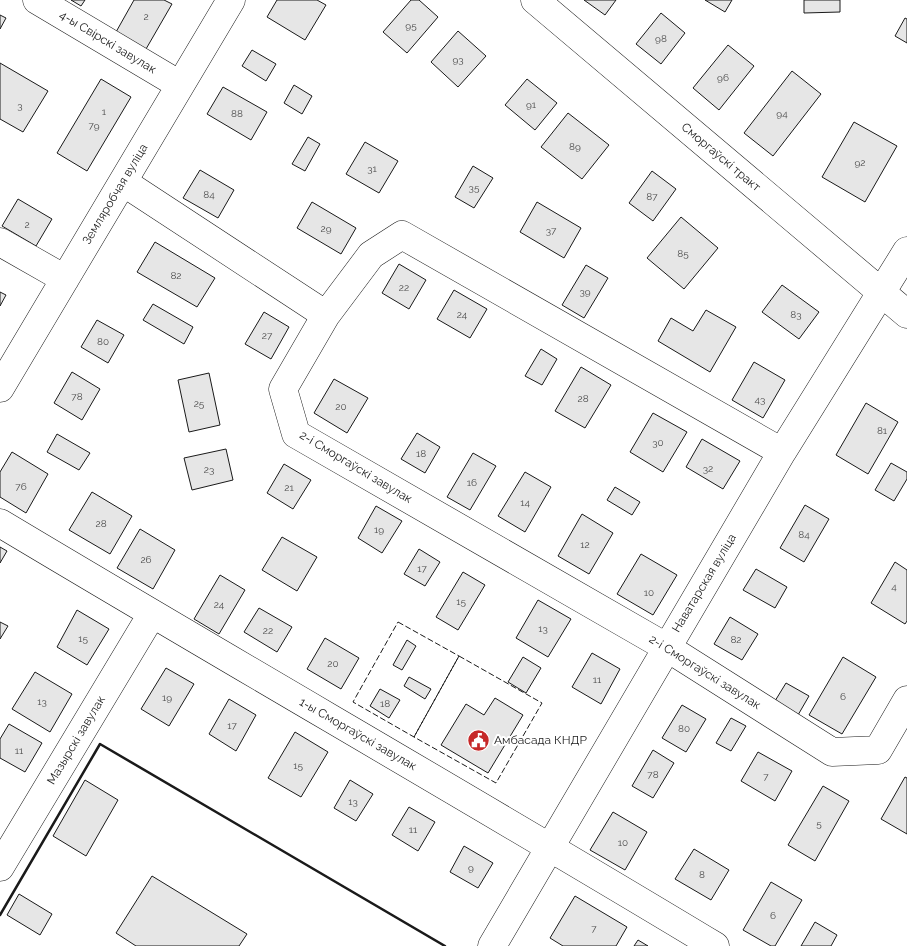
<svg xmlns="http://www.w3.org/2000/svg" width="907" height="946" viewBox="0 0 907 946" font-family="Raleway,sans-serif">
<rect width="100%" height="100%" fill="#fff"/>
<path fill="#e6e6e6" stroke="#1a1a1a" d="M71,0H85L81,6Z
M134,0H164L172,4L146,49L116,32Z
M277,0H317L326,5L305,40L267,17Z
M411,0H419L438,17L407,53L383,32Z
M584,0H616L605,15Z
M705,0H732L725,12Z
M804,0H840V12L804,13Z
M661,13L685,33L661,64L636,44Z
M0,15L6,18L0,29Z
M905,18L907,19V43L895,36Z
M458,31L486,56L458,87L431,62Z
M728,45L754,66L719,110L693,88Z
M252,50L276,64L266,81L242,66Z
M0,63L48,91L23,132L0,119Z
M792,71L821,94L773,156L744,133Z
M101,79L131,97L87,171L57,153Z
M527,79L557,103L535,130L505,105Z
M294,85L312,96L302,114L284,103Z
M223,87L267,112L251,140L207,114Z
M568,113L609,145L582,179L541,147Z
M854,122L897,146L865,202L822,177Z
M308,137L320,144L305,171L292,164Z
M365,142L398,161L379,193L346,174Z
M473,166L493,178L474,208L455,197Z
M200,170L234,190L218,218L183,198Z
M652,171L676,189L653,221L629,203Z
M18,199L52,219L36,246L2,226Z
M312,202L356,228L341,254L297,228Z
M537,202L581,228L564,258L520,232Z
M681,217L718,248L684,289L647,258Z
M155,242L215,278L197,307L137,272Z
M399,264L426,280L409,309L382,293Z
M586,265L608,278L584,318L562,305Z
M782,285L819,312L799,339L762,312Z
M454,290L487,309L470,338L437,319Z
M0,292L6,295L0,306Z
M153,304L193,327L184,344L143,320Z
M706,310L736,327L710,372L658,341L671,318L693,331Z
M264,312L289,327L271,359L245,344Z
M97,320L124,335L108,363L81,347Z
M541,349L557,359L542,385L525,376Z
M754,362L785,380L763,418L732,400Z
M581,367L611,385L585,428L555,411Z
M72,372L100,389L82,420L54,403Z
M209,373L220,425L189,432L178,380Z
M334,379L368,398L347,433L314,413Z
M866,403L898,422L868,474L836,455Z
M653,413L687,432L663,472L630,452Z
M417,433L440,447L425,473L401,459Z
M57,434L90,453L79,470L47,452Z
M702,439L740,461L723,489L686,467Z
M226,449L233,480L192,490L184,458Z
M12,452L48,474L26,513L0,497V472Z
M473,453L496,466L470,510L447,497Z
M891,463L907,472V479L894,501L875,490Z
M284,464L311,480L293,509L267,493Z
M525,472L551,487L525,532L498,516Z
M615,487L640,502L632,515L607,500Z
M92,492L132,516L110,554L69,530Z
M805,505L829,519L804,562L780,548Z
M376,506L402,521L382,553L358,538Z
M582,514L613,533L589,574L558,556Z
M140,529L175,550L153,589L117,568Z
M282,537L317,557L297,591L262,570Z
M0,547L7,551L0,563Z
M419,549L440,562L425,586L404,574Z
M641,554L677,575L653,615L617,594Z
M895,562L907,570V621L905,624L871,603Z
M756,569L787,587L775,608L743,590Z
M463,572L485,585L458,630L436,617Z
M220,575L245,590L219,634L194,619Z
M538,600L571,619L548,657L516,638Z
M259,608L292,627L277,652L244,632Z
M77,610L109,629L87,665L57,647Z
M730,617L758,634L742,660L714,644Z
M0,622L8,626L0,639Z
M325,638L359,658L341,689L307,669Z
M407,640L416,646L402,670L393,665Z
M592,653L620,669L601,704L572,687Z
M523,657L541,668L526,693L508,682Z
M843,657L876,677L842,734L809,715Z
M166,668L194,684L169,726L141,709Z
M35,672L72,694L50,732L12,709Z
M409,677L431,689L425,699L404,686Z
M786,683L809,696L798,715L775,701Z
M380,689L400,700L389,718L370,706Z
M495,698L523,715L488,773L441,745L466,704L484,715Z
M229,699L256,715L236,751L209,734Z
M682,705L706,719L686,752L662,738Z
M731,718L746,726L731,751L716,743Z
M9,724L42,743L25,772L0,758V739Z
M295,732L328,752L301,797L268,778Z
M653,750L674,763L653,798L632,786Z
M758,752L792,771L775,801L741,781Z
M905,777L907,778V834L881,819Z
M85,780L118,800L86,856L53,836Z
M350,780L373,794L356,821L334,808Z
M823,786L849,801L815,861L788,845Z
M409,807L435,822L418,851L392,835Z
M613,812L647,832L625,870L590,850Z
M464,846L493,863L478,888L450,872Z
M694,849L729,870L711,900L675,879Z
M152,876L247,934L239,946H136L116,933Z
M771,882L802,900L775,946H771L743,930Z
M19,894L52,914L40,935L7,915Z
M575,896L627,927L616,946H563L550,938Z
M815,922L837,935L831,946H801Z
M638,940L648,946H634Z"/>
<g fill="none" stroke-linecap="round" stroke-linejoin="round">
<defs>
<path id="minor" d="M37,0L180,85
M535,0L907,314
M123,182L326,315
M0,242L65,279
M0,388L231,0
M782,452L402,235L371,255L326,315L283,389L296,434L666,647L832,752L878,750L907,700
M0,523C237,665 478,803 715,946
M0,867L152,614
M492,946L782,452L907,251"/>
</defs>
<use href="#minor" stroke="#1a1a1a" stroke-width="29"/>
<use href="#minor" stroke="#fff" stroke-width="28"/>
<path stroke="#1a1a1a" stroke-width="1" stroke-dasharray="6 2.5" stroke-linecap="butt" d="M398,622L459,656L414,737L353,702Z
M459,656L542,703L496,783L414,737Z"/>
<path stroke="#1a1a1a" stroke-width="2.5" d="M0,915L100,744L445,946"/>
</g>
<defs>
<symbol id="civic-disc" viewBox="-11 -11 22 22"><circle r="9.5" fill="#c62828" stroke="#fff"/><path d="M-.6-6.5H3V-4.5H.6V-3L4-1V1h2V6H-6V1h2V-1L-.6-3ZM-1.2 2.5V6h2.4V2.5Z" fill="#fff"/></symbol>
</defs>
<g fill-rule="evenodd">
<use href="#civic-disc" x="466" y="728" width="25" height="25"/>
</g>
<g text-anchor="middle" dominant-baseline="central" stroke-width="4" stroke-linejoin="round" paint-order="stroke">
<g font-size="10" fill="#4d4d4d">
<text x="146" y="16">2</text>
<text x="411" y="25">95</text>
<text x="661" y="38">98</text>
<text x="458" y="59">93</text>
<text x="723" y="77">96</text>
<text x="531" y="104">91</text>
<text x="20" y="105">3</text>
<text x="104" y="111">1</text>
<text x="237" y="113">88</text>
<text x="782" y="113">94</text>
<text x="94" y="125">79</text>
<text x="575" y="146">89</text>
<text x="860" y="162">92</text>
<text x="372" y="168">31</text>
<text x="474" y="187">35</text>
<text x="209" y="194">84</text>
<text x="652" y="196">87</text>
<text x="27" y="224">2</text>
<text x="326" y="228">29</text>
<text x="551" y="230">37</text>
<text x="683" y="253">85</text>
<text x="176" y="275">82</text>
<text x="404" y="287">22</text>
<text x="585" y="291">39</text>
<text x="462" y="314">24</text>
<text x="796" y="314">83</text>
<text x="267" y="335">27</text>
<text x="103" y="341">80</text>
<text x="77" y="396">78</text>
<text x="583" y="398">28</text>
<text x="760" y="399">43</text>
<text x="199" y="403">25</text>
<text x="341" y="406">20</text>
<text x="882" y="430">81</text>
<text x="658" y="442">30</text>
<text x="421" y="453">18</text>
<text x="708" y="468">32</text>
<text x="209" y="469">23</text>
<text x="472" y="482">16</text>
<text x="21" y="486">76</text>
<text x="289" y="487">21</text>
<text x="525" y="502">14</text>
<text x="101" y="523">28</text>
<text x="379" y="529">19</text>
<text x="804" y="534">84</text>
<text x="585" y="544">12</text>
<text x="146" y="559">26</text>
<text x="422" y="568">17</text>
<text x="894" y="586">4</text>
<text x="649" y="592">10</text>
<text x="461" y="601">15</text>
<text x="219" y="604">24</text>
<text x="543" y="628">13</text>
<text x="268" y="630">22</text>
<text x="83" y="638">15</text>
<text x="736" y="639">82</text>
<text x="333" y="663">20</text>
<text x="597" y="679">11</text>
<text x="843" y="696">6</text>
<text x="167" y="697">19</text>
<text x="42" y="701">13</text>
<text x="385" y="703">18</text>
<text x="232" y="725">17</text>
<text x="684" y="728">80</text>
<text x="19" y="750">11</text>
<text x="298" y="765">15</text>
<text x="653" y="774">78</text>
<text x="766" y="776">7</text>
<text x="353" y="801">13</text>
<text x="819" y="823">5</text>
<text x="413" y="829">11</text>
<text x="623" y="842">10</text>
<text x="471" y="867">9</text>
<text x="702" y="874">8</text>
<text x="773" y="915">6</text>
<text x="594" y="928">7</text>
</g>
<g font-size="12" fill="#1a1a1a" stroke="#fff">
<text transform="translate(108 42) rotate(31)">4-ы Свірскі завулак</text>
<text transform="translate(721 157) rotate(40)">Сморгаўскі тракт</text>
<text transform="translate(115 194) rotate(-59)">Земляробчая вуліца</text>
<text transform="translate(356 467) rotate(31)">2-і Сморгаўскі завулак</text>
<text transform="translate(704 583) rotate(-59)">Наватарская вуліца</text>
<text transform="translate(705 672) rotate(32)">2-і Сморгаўскі завулак</text>
<text transform="translate(358 734) rotate(30)">1-ы Сморгаўскі завулак</text>
<text transform="translate(76 740) rotate(-59)">Мазырскі завулак</text>
</g>
<g font-size="12" fill="#1a1a1a" stroke="#fff" text-anchor="start">
<text x="494" y="740">Амбасада КНДР</text>
</g>
</g>
</svg>
